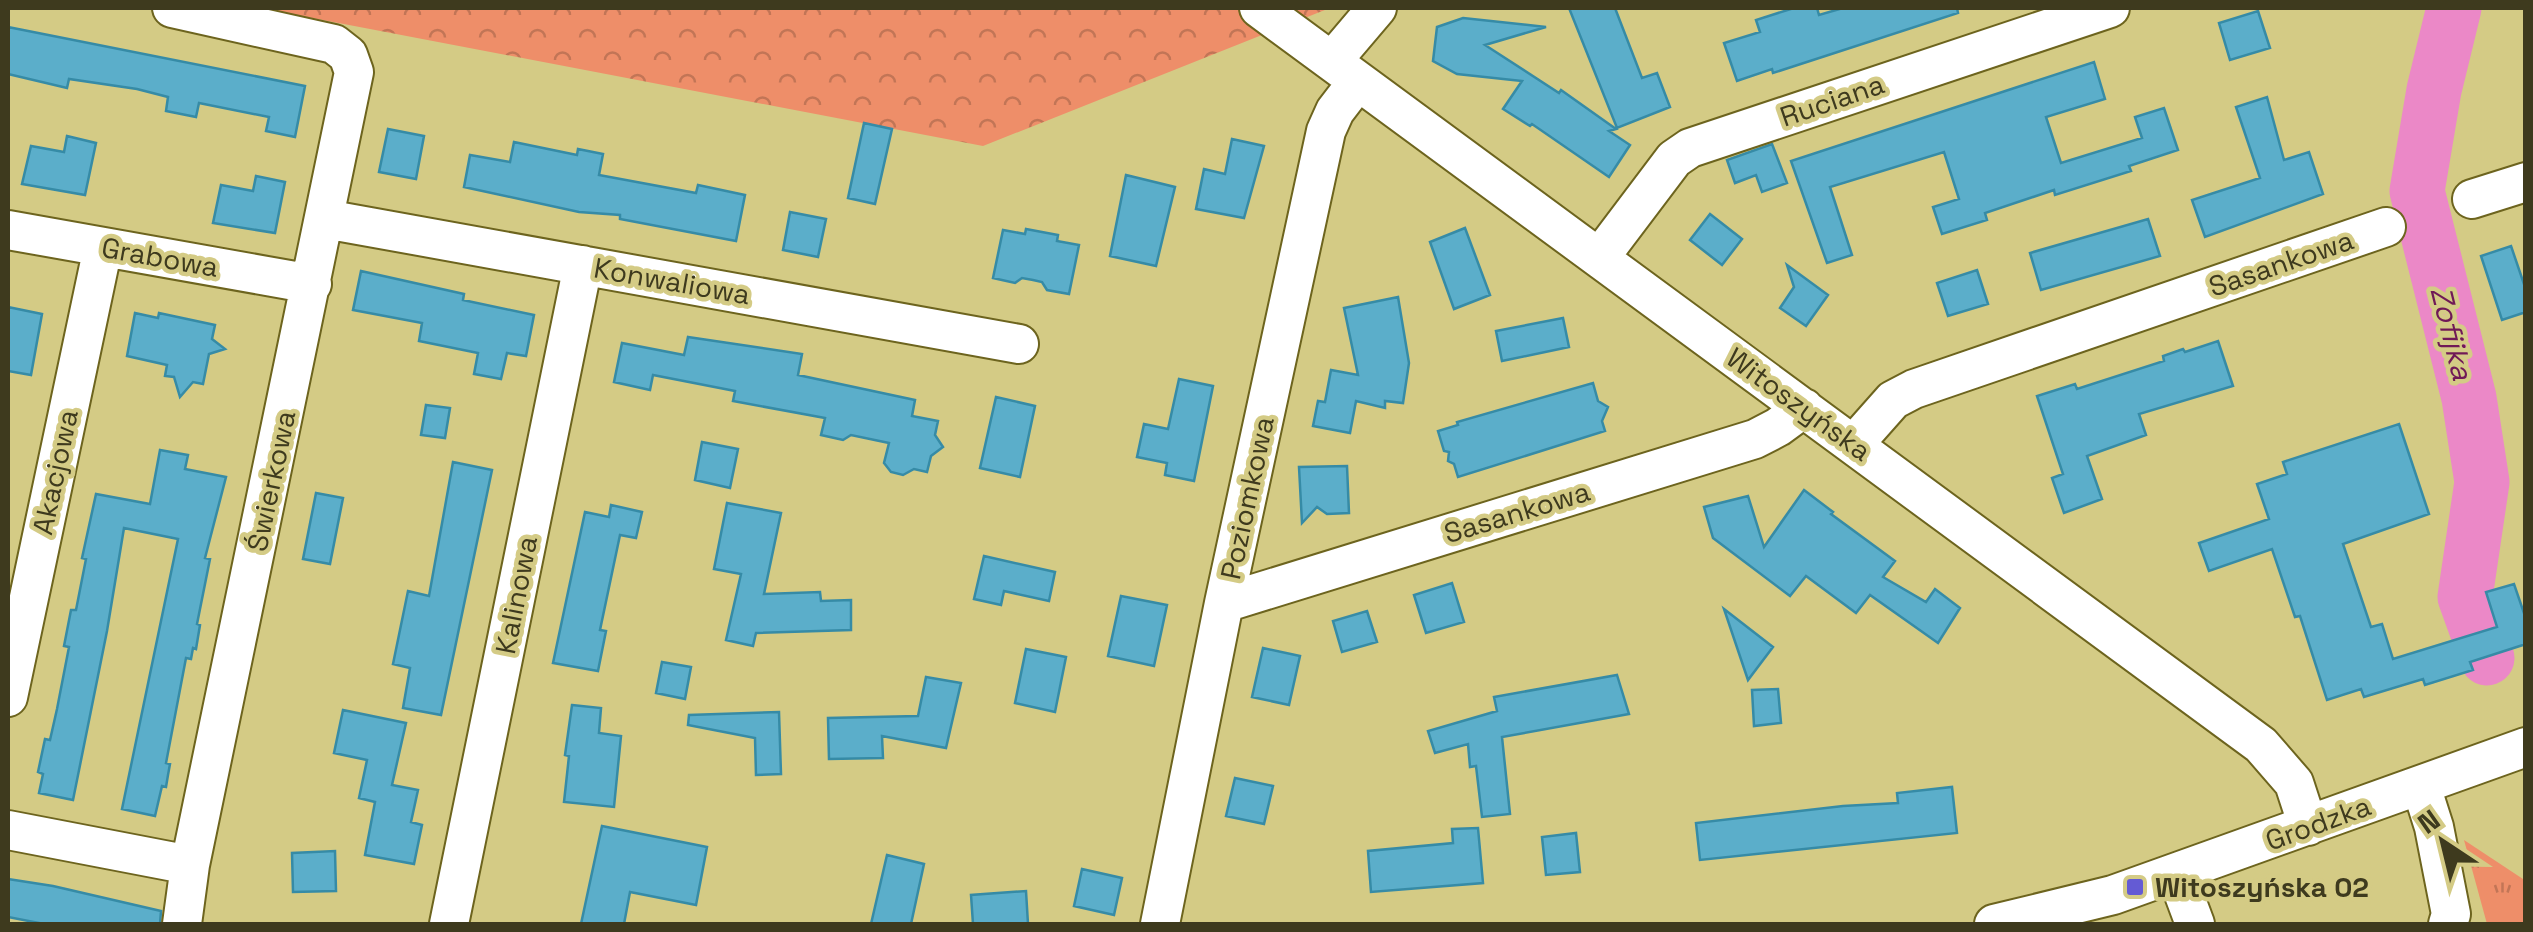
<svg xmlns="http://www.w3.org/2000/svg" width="2533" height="932" viewBox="0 0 2533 932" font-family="'Space Grotesk',sans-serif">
<defs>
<pattern id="grass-tufts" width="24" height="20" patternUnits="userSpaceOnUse" patternTransform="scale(2.5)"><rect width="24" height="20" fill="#ee8e69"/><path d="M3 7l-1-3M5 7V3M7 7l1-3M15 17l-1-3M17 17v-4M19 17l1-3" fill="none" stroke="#c27556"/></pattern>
<pattern id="forest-crowns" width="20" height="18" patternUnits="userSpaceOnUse" patternTransform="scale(2.5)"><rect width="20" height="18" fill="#ee8e69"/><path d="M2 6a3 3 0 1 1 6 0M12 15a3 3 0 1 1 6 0" fill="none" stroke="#c27556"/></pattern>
</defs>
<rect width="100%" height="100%" fill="#d4cb85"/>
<path fill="url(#grass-tufts)" d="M2464,840L2523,879L2525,924H2487Z"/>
<path fill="url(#forest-crowns)" d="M260,8H1330L983,146Z"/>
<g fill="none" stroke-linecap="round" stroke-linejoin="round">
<path stroke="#eb88c7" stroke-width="55" d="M2454,8L2434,90L2417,191L2469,398L2482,482L2465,597L2487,658"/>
</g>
<path fill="#5baeca" stroke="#368ba6" stroke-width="2.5" d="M1569,8H1615L1642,78L1657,73L1670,107L1617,128Z
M1794,8H1817L1819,15L1843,8H1957L1958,13L1773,73L1772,69L1737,81L1724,43L1760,32L1756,20Z
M2258,11L2270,48L2230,60L2219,23Z
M1463,18L1546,27L1485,45L1559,93L1561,90L1616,129L1609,131L1630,145L1609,177L1532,124L1530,126L1503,109L1522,81L1457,74L1433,61L1437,27Z
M8,27L305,86L295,137L266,131L269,117L199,103L196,117L166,111L168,97L137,89L69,79L67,88L8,74Z
M2094,62L2105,99L2046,117L2061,163L2142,138L2135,117L2164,108L2178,150L2129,166L2131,171L2055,195L2054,190L1985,213L1987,220L1942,234L1933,207L1959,199L1944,152L1830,187L1852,255L1827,263L1791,161Z
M2267,97L2284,160L2309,152L2323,194L2205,237L2192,200L2260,178L2236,107Z
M864,123L892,129L875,204L848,198Z
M388,129L424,136L416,179L379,172Z
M67,136L96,143L85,195L22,184L31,146L64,152Z
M1232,139L1264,146L1244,218L1196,209L1204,169L1225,174Z
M514,142L577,155L578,149L603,154L599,175L696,193L698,185L745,195L736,241L620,219V215L579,212L464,187L470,155L510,162Z
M1772,144L1787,183L1762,192L1756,175L1735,183L1727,160Z
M1126,175L1175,187L1156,266L1110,256Z
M256,176L285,182L275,233L213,223L221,185L253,191Z
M790,212L826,219L818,257L783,250Z
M1710,214L1742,239L1722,265L1690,240Z
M2148,219L2160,256L2041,290L2030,253Z
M1465,228L1490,295L1454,309L1430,242Z
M1026,229L1058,235L1057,241L1079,245L1069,294L1047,290L1042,282L1033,280L1022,278L1015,283L993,278L1003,230L1025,234Z
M2511,246L2526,290V312L2502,320L2481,256Z
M1787,265L1828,295L1806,326L1780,308L1794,287Z
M1977,270L1988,304L1948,316L1937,283Z
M361,271L464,294L463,300L534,315L526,356L507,353L501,379L474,374L478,353L419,341L422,323L353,310Z
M1398,297L1409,363L1403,403L1385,401V408L1356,401L1350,433L1313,426L1318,401L1325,402L1331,370L1358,375L1344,308Z
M8,307L42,314L31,375L8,371Z
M135,313L158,318L159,313L215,325L212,339L225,349L209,354L203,384L193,382L180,397L174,377L165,376L167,365L127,356Z
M1563,318L1569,347L1502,361L1496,331Z
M688,337L802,354L798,375L915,400L912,416L938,421L935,435L943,447L931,456L927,472L914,469L903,475L891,472L884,463L889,443L851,435L843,440L821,435L825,418L733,401L735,391L653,375L650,390L614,382L622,343L684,355Z
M2218,341L2233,386L2139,414L2146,435L2087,456L2102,499L2064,513L2052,478L2063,474L2037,396L2075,384L2077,389L2164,361L2163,356L2183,349L2185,352Z
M1179,379L1213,386L1194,481L1165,475L1167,463L1137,457L1144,424L1168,429Z
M1593,383L1598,401L1608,407L1602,421L1605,431L1458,477L1454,464L1448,461L1449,452L1444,451L1438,431L1458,425L1457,422Z
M996,397L1035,406L1020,477L980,468Z
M426,405L450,408L445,438L421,435Z
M2399,424L2429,514L2343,544L2371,627L2382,624L2393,659L2497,627L2486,592L2514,584L2526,619V644L2470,662L2473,670L2425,685L2423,679L2364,697L2361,689L2327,700L2300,616L2295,617L2272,549L2209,571L2199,543L2269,519L2257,484L2287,474L2283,462Z
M702,442L738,449L730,488L695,480Z
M160,450L188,455L185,469L226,477L205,558L210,559L197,624L200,625L196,649L193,648L191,659L186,658L166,763L170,764L168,775L166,787L162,786L155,816L122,809L178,539L124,528L107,631L73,800L39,793L43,774L38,772L45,739L50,740L57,709L69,647L64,646L71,610H76L86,559L82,558L96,494L150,504Z
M453,462L492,470L441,715L403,708L410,668L393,664L408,591L429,596Z
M1347,466L1349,513L1327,514L1317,507L1302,523L1299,467Z
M1804,490L1833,512L1831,514L1895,561L1883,577L1926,602L1935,589L1960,608L1938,643L1870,595L1856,613L1806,576L1790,596L1713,538L1704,507L1748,496L1764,547Z
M316,493L343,498L330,564L303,559Z
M727,503L781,513L764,594L820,592L821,601L851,600V630L756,633L753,646L726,640L741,574L714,569Z
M611,505L642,512L636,538L620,535L600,630L606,631L598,671L553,663L585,512L609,517Z
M984,556L1055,572L1049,601L1004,591L1001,605L974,599Z
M1452,583L1464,622L1426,633L1414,595Z
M1121,596L1167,605L1154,666L1108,656Z
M1724,609L1773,647L1748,680Z
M1367,611L1377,642L1342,652L1333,621Z
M1263,648L1300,656L1289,705L1252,697Z
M1026,649L1066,657L1055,712L1015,703Z
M662,662L691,667L685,699L656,693Z
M1617,675L1629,714L1502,737L1510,814L1482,817L1476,766L1470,767L1468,744L1435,753L1428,731L1497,711L1494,697Z
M926,677L961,683L946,748L882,736L883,758L829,759L828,718L918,716Z
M1778,689L1781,723L1754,726L1752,690Z
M572,705L601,708L599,733L621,736L614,807L564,802L569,756L565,755Z
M343,710L406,723L392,785L418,790L411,822L422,825L414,864L365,855L375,802L359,798L367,760L334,753Z
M779,712L781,774L756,775L755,738L688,725L689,715Z
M1235,778L1273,786L1264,824L1226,816Z
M1952,787L1957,833L1700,860L1696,823L1843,806L1898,803L1897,793Z
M602,826L707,847L696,905L630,892L624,924H581Z
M1478,828L1483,883L1371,892L1368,851L1453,843L1452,829Z
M1576,833L1580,872L1546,875L1542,837Z
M335,851L336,891L293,892L292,853Z
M887,855L924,864L911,924H871Z
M1082,869L1122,878L1114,915L1074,906Z
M8,879L53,886L161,911L160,924H44L8,917Z
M1026,891L1028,924H973L971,895Z"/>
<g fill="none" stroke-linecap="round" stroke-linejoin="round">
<defs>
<path id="minor" d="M172,8L334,44L348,55L354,72L190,865L182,924
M1259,8L2261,745L2294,783L2308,826
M1332,61L1377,8
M2472,199L2526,182
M325,219L1019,344
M8,230L312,284
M1600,257L1674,159L1690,148L2110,8
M1854,444L1893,400L1914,389L2386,227
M1224,603L1755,439L1778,427L1804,408
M8,697L103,247
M2421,786L2434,827L2451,914L2448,924
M8,830L190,865
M2176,873L2195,924
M449,924L583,265
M1160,924L1224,603L1326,131L1335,111L1358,81
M1994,924L2113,895L2526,747"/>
</defs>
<use href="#minor" stroke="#6d641e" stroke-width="42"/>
<use href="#minor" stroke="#fff" stroke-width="38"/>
</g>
<rect fill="#645bd4" stroke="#d4cb85" stroke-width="4" x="2125" y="877" width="20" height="20" rx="5"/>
<g text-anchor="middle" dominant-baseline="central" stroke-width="9" stroke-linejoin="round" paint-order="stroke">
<g font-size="28" fill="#3e3a1e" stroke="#d4cb85">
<text transform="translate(1832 100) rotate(-19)">Ruciana</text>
<text transform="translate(160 257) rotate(10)">Grabowa</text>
<text transform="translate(2281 263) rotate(-19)">Sasankowa</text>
<text transform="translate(672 281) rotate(10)">Konwaliowa</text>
<text transform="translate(1799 404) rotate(36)">Witoszyńska</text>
<text transform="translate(55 472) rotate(-78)">Akacjowa</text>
<text transform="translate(271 481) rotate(-78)">Świerkowa</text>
<text transform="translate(1247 498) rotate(-78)">Poziomkowa</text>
<text transform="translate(1517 512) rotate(-17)">Sasankowa</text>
<text transform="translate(516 595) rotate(-79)">Kalinowa</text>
<text transform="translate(2318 823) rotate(-20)">Grodzka</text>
</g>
<g font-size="28" font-weight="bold" fill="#3e3a1e" stroke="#d4cb85" text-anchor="start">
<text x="2155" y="887">Witoszyńska 02</text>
</g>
<g font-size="30" font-style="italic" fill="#701957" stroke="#d4cb85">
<text transform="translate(2452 333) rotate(76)">Zofijka</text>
</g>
</g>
<rect width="2533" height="932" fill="none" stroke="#3e3a1e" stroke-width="20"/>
<g transform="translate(2443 842) rotate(325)" stroke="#d4cb85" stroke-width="8" paint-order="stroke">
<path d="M0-8L18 38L0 25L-18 38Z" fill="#3e3a1e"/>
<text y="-15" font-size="28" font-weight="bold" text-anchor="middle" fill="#3e3a1e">N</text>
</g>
</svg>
